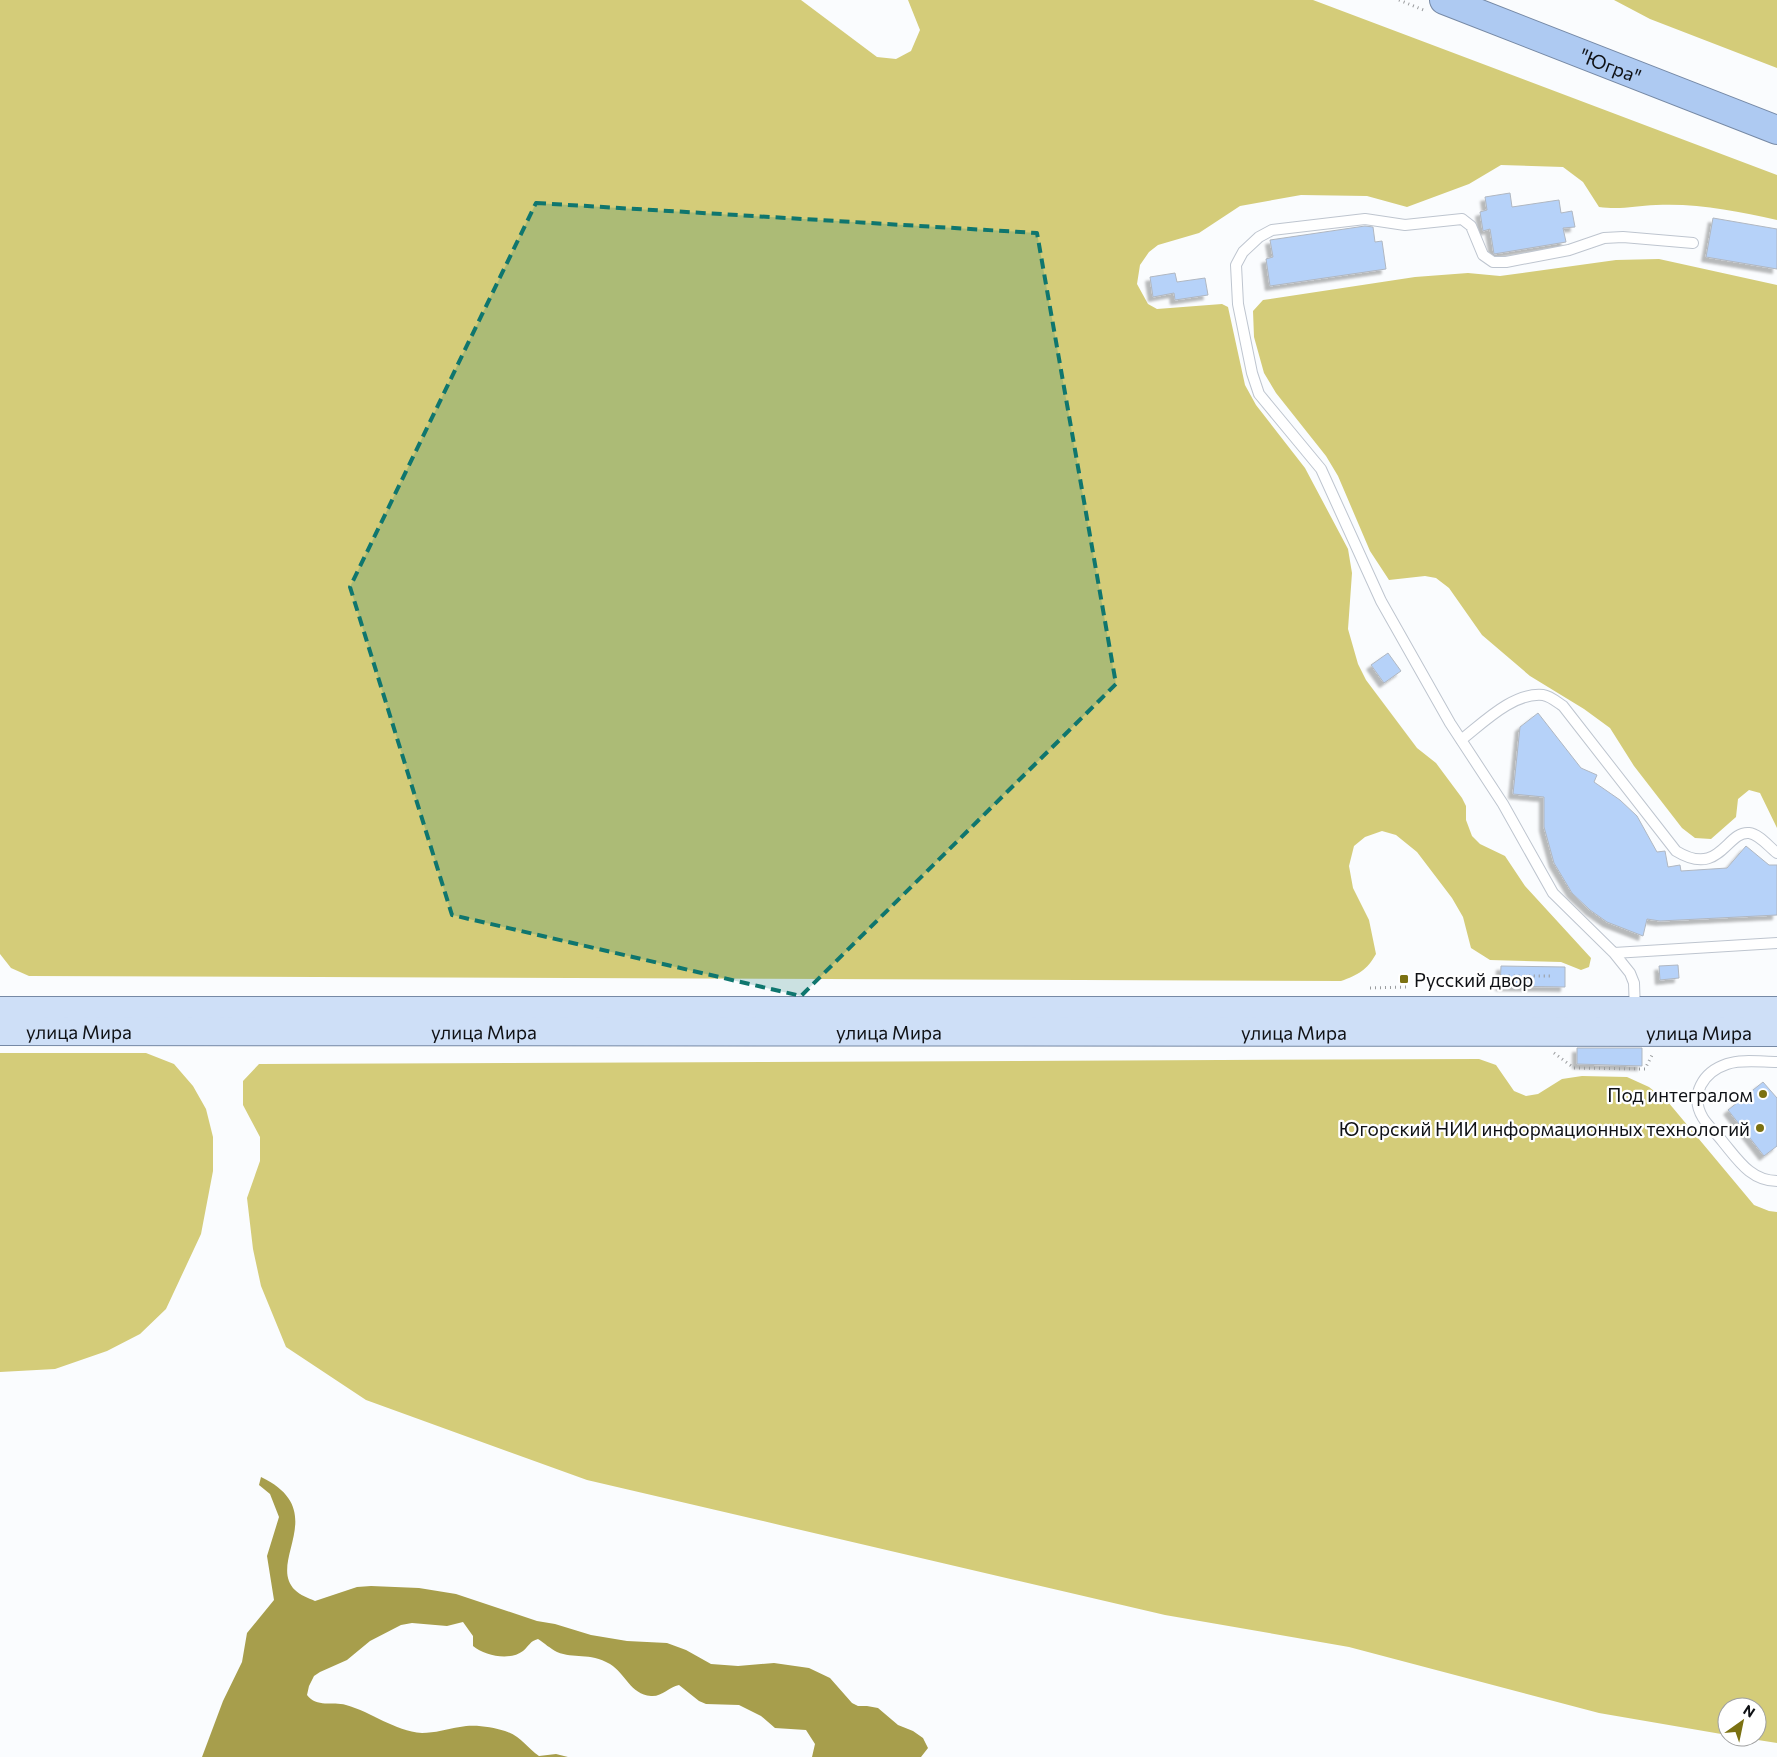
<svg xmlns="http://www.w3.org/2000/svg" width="1777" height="1757" viewBox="0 0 1777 1757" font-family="Commissioner,sans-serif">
<defs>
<filter id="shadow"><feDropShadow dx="-4.5" dy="4.5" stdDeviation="1" flood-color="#0004"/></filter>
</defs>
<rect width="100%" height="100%" fill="#fafcfe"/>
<path fill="#d4cc79" d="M0,0H801L877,57L896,59L911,51L920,30L908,0H1313L1777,175V220C1737,211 1698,203 1656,205C1635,206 1620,210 1599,207L1583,182L1563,167L1501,165L1469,184L1407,207L1367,196L1301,195L1240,206L1199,233L1158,245L1149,252L1140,265L1137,284L1148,304L1157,309L1222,304L1228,307L1245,385L1256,405L1305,468L1348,549L1352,573L1348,629L1358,664L1366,680L1417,748L1436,763L1462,798L1466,806V820L1472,836L1480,844L1505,856L1525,886L1591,958L1589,967L1581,970L1561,962L1490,960L1471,948L1463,917L1452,898L1417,852L1396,835L1382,831L1365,837L1354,846L1349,866L1353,888L1369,920L1376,954C1367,970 1358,975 1341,981L29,976L11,968L0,954Z
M1614,0H1777V68L1650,19Z
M1659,259L1777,285V828L1760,793L1749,790L1738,799L1736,817L1711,839L1695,838L1682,828L1634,766L1610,728L1584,709L1530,676L1482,635L1449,588L1436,578L1425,576L1389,580L1370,551L1338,476L1326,456L1276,393L1264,373L1254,337L1253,311L1263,300L1415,277L1468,273L1500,276L1616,260Z
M0,1053H146L174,1064L193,1086L206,1109L213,1137V1171L201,1234L166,1309L140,1334L107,1351L55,1369L0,1372Z
M1479,1059L1496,1065L1514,1091L1526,1096L1538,1094L1562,1079L1582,1076L1627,1077L1649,1087L1668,1102L1754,1205L1769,1211L1777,1212V1743L1739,1737H1757V1707H1727V1735L1599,1713L1349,1647L1165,1615L587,1480L366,1400L286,1347L261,1286L253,1249L247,1198L260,1161V1137L243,1105V1081L259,1064Z"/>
<path fill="#a79e4c" d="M261,1477C332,1511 266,1562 295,1590C300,1595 308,1598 315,1601L357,1587L371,1586L419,1588L456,1594L537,1621L555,1624L591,1635L627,1641L667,1643L686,1650L711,1664L738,1666L774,1663L809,1668L830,1678L852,1703L858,1706H867L878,1708L898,1725L913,1731L923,1738L928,1748L921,1757H812L815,1744L806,1730L775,1728L761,1716L739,1705L706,1704L699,1701L679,1685C669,1687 662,1697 651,1696C630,1694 626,1674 610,1664C589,1652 574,1659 557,1652C551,1649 544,1643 538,1639C530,1641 529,1646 523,1651C510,1661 485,1656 473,1646V1636L463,1622L447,1626L412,1623L401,1625L370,1641L347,1660L320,1672L314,1676L309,1686L307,1695C317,1708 332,1701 346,1705C372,1712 394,1731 422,1733C435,1733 447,1729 460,1727C474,1724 492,1727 505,1731C521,1736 527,1748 539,1756L556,1754L568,1757H202L223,1701L242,1662L247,1633L274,1600L267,1556L279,1517L270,1494L259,1485Z"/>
<path fill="#b6d2f9" stroke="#b0b7c1" filter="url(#shadow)" d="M1510,193L1512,207L1559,200L1561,213L1572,211L1575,227L1563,228L1566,242L1494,254L1490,229L1483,231L1480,212L1487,210L1485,197Z
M1713,218L1777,229V269L1706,257Z
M1365,226L1373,227L1375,242L1382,241L1386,269L1270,286L1266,259L1273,257L1270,240Z
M1175,273L1177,282L1205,278L1208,295L1175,300L1174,293L1153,297L1150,277Z
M1388,653L1401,671L1384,683L1371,665Z
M1538,713L1581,768L1597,775L1594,782L1620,800L1637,816L1657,852L1665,851L1668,867L1680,865L1681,871L1727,868L1746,846L1769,865H1777V915L1660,921L1647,919L1643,936L1607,922L1590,910L1572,893L1554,863L1544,827V797L1513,794L1520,727Z
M1678,965L1679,978L1660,980L1659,966Z
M1501,966L1565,967V987L1500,986Z
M1577,1048H1642V1066L1577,1064Z
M1763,1082L1777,1098V1146L1764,1156L1728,1110Z"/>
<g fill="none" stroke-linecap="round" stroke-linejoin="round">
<defs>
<path id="lane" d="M1461,740C1483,723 1513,692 1543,695C1550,696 1557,702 1563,706L1676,851C1720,878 1726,831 1749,833C1759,834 1769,847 1777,853
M1614,953L1777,943
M1635,1011L1634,983L1630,973L1614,953L1553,893L1503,804L1450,723L1381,601L1321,469L1259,394L1252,373L1238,304L1236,265L1243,252L1259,237L1272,230L1365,219L1405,225L1462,219L1471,226L1483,255L1493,262H1506L1569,250L1604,238L1623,237L1693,243
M1777,1062C1762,1062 1741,1059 1727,1064C1703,1072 1689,1095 1703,1118C1708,1126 1717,1134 1723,1142C1738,1160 1751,1181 1777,1181"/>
<g id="primary">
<path d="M0,1011H1777"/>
<path id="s1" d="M0,1031L1777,1032"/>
</g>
<g id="highway">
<path id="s2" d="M1444,0L1777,130"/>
</g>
</defs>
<use href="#lane" stroke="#bec5cf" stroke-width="12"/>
<use href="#primary" stroke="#7689a5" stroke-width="30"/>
<use href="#highway" stroke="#7689a5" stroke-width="30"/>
<path stroke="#999b9d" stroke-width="3" stroke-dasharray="1 4" stroke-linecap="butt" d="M1399,0L1426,11
M1370,988L1406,987
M1492,989L1495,979L1500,976H1550
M1554,1053L1574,1068L1645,1069L1653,1053"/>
<use href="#lane" stroke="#fff" stroke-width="10"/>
<use href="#primary" stroke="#cedff7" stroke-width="28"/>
<use href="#highway" stroke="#aecaf2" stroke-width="28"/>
</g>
<path fill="#0f766e" fill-opacity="0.2" stroke="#0f766e" stroke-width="4" stroke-dasharray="10 6" stroke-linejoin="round" d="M536,203L1037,233L1116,684L801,996L452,915L350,587Z"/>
<g fill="#7b7112" stroke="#fff" stroke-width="2">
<rect x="1399" y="974" width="10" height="10" rx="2.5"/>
<circle cx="1763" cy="1094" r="5"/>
<circle cx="1760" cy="1128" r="5"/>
</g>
<g text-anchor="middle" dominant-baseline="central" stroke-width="4.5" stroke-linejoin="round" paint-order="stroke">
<g font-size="19" fill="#0f1115" stroke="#fff">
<text stroke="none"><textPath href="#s2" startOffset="179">"Югра"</textPath></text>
<text stroke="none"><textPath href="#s1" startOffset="79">улица Мира</textPath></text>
<text stroke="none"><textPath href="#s1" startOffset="484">улица Мира</textPath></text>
<text stroke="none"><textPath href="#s1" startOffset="889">улица Мира</textPath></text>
<text stroke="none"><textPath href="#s1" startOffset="1294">улица Мира</textPath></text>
<text stroke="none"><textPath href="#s1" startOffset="1699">улица Мира</textPath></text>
</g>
<g font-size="19" fill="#0f1115" stroke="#fff" text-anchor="end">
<text x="1414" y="979" text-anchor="start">Русский двор</text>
<text x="1753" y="1094">Под интегралом</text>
<text x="1750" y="1128">Югорский НИИ информационных технологий</text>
</g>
</g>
<g transform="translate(1742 1722) rotate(33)"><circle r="24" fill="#ffffff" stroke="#9fa0a1"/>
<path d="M0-4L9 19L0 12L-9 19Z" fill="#7b7112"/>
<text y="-8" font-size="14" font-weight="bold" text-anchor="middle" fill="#0f1115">N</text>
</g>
</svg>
